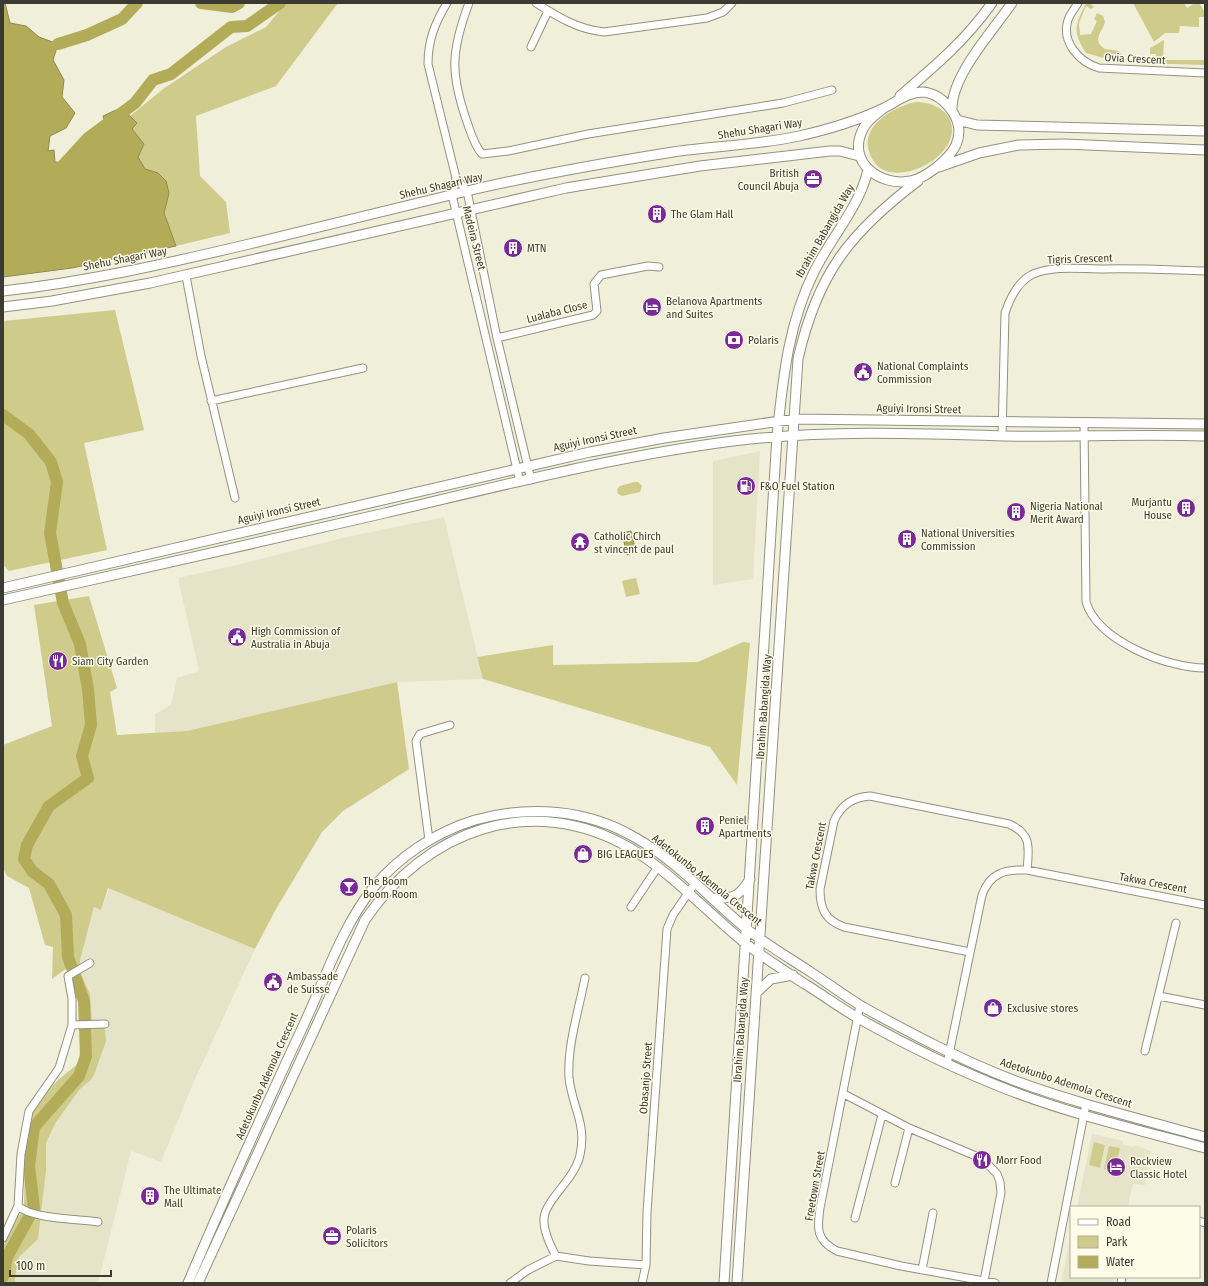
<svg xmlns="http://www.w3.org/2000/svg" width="1208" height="1286" viewBox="0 0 1208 1286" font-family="'Fira Sans Condensed',sans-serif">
<rect width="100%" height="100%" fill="#f0efda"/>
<path fill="#e6e4c8" d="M760,451L753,579L713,585V461Z
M444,517L483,679L397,682L187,731L155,733V714L171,705L177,678L199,671L178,578L237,565L342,538Z
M109,888L255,949L195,1079L161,1162L131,1151L98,1283H15V1278L19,1257L38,1239L46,1171V1143L56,1122L80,1089L91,1080L104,1020L92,1021L90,994L81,974L80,960L94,907L101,910Z
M1092,1134L1123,1141V1145L1134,1147L1135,1145L1151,1151L1145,1185L1133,1184L1128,1207H1077Z
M1071,1235V1277H1114L1113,1283H1061Z"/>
<path fill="#cfcb8b" d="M286,3H338L276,86L196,116L200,176L226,202L230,233L176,246L164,213L169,193L158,173L145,169L138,157L144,144L132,129L137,123L130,116L163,89L226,47L266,27Z
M1086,3H1090L1094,7L1091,9L1086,6L1079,23L1080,35L1091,34L1097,21L1094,19L1097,13L1103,16L1105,22C1102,33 1091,40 1105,49L1119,51L1123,57L1121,63L1086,53C1072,31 1075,26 1086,3Z
M1133,3H1184L1187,8L1195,3H1199L1205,12V17H1199V27L1180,26L1179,33H1165L1154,42Z
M1164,40L1163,60H1205V65L1140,63L1156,62V54H1150V48Z
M916,102C937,102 959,116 950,140C941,162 908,178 886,171C878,168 873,162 870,154C858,126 895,106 916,102Z
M115,310L144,430L84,443L107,550L9,571L3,565V321Z
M635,482H638L642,486L640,492L622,496L618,494L617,489L620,486Z
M636,578L640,594L626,597L622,581Z
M89,596L117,688L110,692L117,735L187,731L397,682L409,769L343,811L322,832L276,909L255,949L108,888L101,910L94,907L80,960L81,974L90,994L92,1021L104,1020L106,1041L94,1075L91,1080L80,1089L56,1122L46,1143V1171L38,1239L19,1257L15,1278V1283H3C3,1263 1,1240 12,1221C15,1217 21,1215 24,1211C25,1186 23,1129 33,1109C42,1092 64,1075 79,1063C81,1031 89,995 67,968L52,979L53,947L45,945L29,888L7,876L3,868V745L52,726L34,605Z
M743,642L750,643L737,785L710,747L483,679L477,657L553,645V665L698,662Z
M1094,1142L1105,1145L1100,1168L1089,1165Z
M1109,1146L1120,1148L1115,1171L1104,1169Z"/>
<path fill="#b2ac59" stroke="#8e8a4e" d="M3,3H5L10,23L26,26L39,37L58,44L53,60L64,80L62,97L75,113L66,128L50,136L48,151L54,150L55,162L68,163L76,159L74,147L106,127L103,116L116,110L130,116L137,123L132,129L144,144L138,157L145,169L158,173L166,181L169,193L164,213L176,246L72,268L3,277Z
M631,531L636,552L627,555L622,533Z"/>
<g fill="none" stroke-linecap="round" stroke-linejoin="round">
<path stroke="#b2ac59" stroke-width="12" d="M201,3L232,7L239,3
M58,44L87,35L122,19L137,3
M55,174L88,138L135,103L153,80L171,74L231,27L247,26L280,3
M3,415L29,434L51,462L57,482L50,533L63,603L80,644L88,689L91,725L82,756L88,778L49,806L27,845L24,859L32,871L49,884L66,915L68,957L84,1001L86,1056L79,1076L34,1127L29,1166L34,1208L7,1257L3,1277"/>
<defs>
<path id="street" d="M447,3C435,23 428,40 428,64L456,178L452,195L520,482
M469,3C451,51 450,73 467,122C471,133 474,145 482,154L508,151L588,134L783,103L832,90
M536,3C558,17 577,29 604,32L707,18L723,12L732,3
M1078,3C1075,8 1070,14 1068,20C1061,42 1079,62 1099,68L1205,73
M531,47L548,11
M456,178L467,191L497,338L531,480
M186,276L201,356L235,498
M497,338L593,315L597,311L594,284L601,275L648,266L659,267
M211,401L363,368
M1084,423L1086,602C1098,641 1167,668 1205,668
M1002,436L1005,313C1010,298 1018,281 1033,274C1054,265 1081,269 1103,269C1137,268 1171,270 1205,271
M429,840L416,741L420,734L450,725
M631,907L657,868
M970,952L844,927C825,920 820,909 820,889L834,821C841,805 853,797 870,796L1009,824C1032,834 1029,848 1027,870
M90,963L68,976L72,999V1025L59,1068L29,1111L21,1154L18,1206C32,1219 78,1219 98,1222
M585,978C579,1009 567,1046 569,1078C572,1106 587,1124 580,1155C575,1179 546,1199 544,1218C543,1231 550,1245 556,1256L589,1261L646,1265
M1159,996L1205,1005
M860,1005L820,1208C817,1229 816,1240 837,1251L901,1266L995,1283
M72,1025L105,1024
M1145,1051L1176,923
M947,1064L982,895C990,873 1005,869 1027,870L1205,905
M844,1094L909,1128L983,1159L997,1174L1000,1182L1001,1193L984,1281
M895,1183L909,1128
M855,1218L882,1115
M1199,1221L1205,1223
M3,1238L18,1206
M922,1270L933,1213
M510,1283L528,1270L556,1256
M642,1283L646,1265L647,1212L667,929L673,915L695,883
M1051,1283L1086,1104
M1121,1283L1122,1277"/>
<path id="secondary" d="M900,96C935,66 965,41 992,3
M952,110C951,76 992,32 1012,3
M957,120L977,125L1205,131
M939,167L979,153L1019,145L1064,144L1205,150
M3,291C85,282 165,264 245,245C319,227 393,209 467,191C535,175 604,163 673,152C715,146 758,145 799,136C826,130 859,120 884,108C896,102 908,92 923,92C935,93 945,101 952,111C959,121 961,133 956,145C952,154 944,161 937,167C929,173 921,179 911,181C880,187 846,162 863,129C867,120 876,114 884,108
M3,307L52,301L150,283L566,188L700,166L830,151H840L859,156
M3,588L590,452L664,438L794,419L1205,424
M3,600C130,571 258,543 385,513C500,486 616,456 733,441C823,430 913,433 1003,436C1070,437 1138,434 1205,436
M712,898C733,899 739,897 750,879
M756,993L771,979L793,975
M188,1283C225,1196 264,1110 304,1024C325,979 342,927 373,888C399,856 436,832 475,820C529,805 587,809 636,838C678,862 711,900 748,930C766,944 786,956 806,969C825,981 843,995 863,1007C912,1034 961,1060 1013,1080C1075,1103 1141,1119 1205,1137
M198,1283L365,920C426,830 531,791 630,848C671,872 708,913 745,943C764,958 785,971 805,984C823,995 840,1008 858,1018C906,1045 955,1069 1006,1089C1070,1114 1139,1130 1205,1148
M724,1283L777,436C783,379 788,324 814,272C831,237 859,208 868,170
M737,1283L798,359C817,275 849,233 918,181"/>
</defs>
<use href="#street" stroke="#93927f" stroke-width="9"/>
<use href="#secondary" stroke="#93927f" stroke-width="11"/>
<use href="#street" stroke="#fff" stroke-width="7"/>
<use href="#secondary" stroke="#fff" stroke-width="9"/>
</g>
<defs>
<symbol id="office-disc" viewBox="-11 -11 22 22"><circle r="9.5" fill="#7a2999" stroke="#fdfce7"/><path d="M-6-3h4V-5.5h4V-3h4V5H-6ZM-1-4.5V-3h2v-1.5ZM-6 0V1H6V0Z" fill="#fff"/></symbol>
<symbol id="building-disc" viewBox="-11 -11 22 22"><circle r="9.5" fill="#7a2999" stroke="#fdfce7"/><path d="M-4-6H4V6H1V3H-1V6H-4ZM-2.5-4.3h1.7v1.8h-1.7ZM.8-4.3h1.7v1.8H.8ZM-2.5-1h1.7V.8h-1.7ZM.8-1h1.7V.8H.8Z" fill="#fff"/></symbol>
<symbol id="hotel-disc" viewBox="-11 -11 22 22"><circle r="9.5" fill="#7a2999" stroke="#fdfce7"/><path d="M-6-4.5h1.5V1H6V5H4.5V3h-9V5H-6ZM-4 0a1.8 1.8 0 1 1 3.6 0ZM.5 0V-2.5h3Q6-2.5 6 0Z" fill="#fff"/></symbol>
<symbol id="bank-disc" viewBox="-11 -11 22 22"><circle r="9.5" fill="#7a2999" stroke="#fdfce7"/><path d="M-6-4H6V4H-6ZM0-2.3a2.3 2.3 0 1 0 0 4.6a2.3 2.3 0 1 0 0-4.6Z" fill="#fff"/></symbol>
<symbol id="civic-disc" viewBox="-11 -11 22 22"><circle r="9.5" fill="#7a2999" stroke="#fdfce7"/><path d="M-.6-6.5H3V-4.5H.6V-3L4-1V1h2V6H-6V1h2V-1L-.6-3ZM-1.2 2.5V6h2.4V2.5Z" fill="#fff"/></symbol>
<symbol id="fuel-disc" viewBox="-11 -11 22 22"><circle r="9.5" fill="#7a2999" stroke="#fdfce7"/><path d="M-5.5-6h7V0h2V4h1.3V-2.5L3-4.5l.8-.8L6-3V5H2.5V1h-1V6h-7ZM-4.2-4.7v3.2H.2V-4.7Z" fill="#fff"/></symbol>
<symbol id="temple-disc" viewBox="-11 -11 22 22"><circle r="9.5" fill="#7a2999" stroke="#fdfce7"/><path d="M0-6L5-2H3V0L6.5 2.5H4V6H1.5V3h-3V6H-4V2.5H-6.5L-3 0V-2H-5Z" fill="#fff"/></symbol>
<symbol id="restaurant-disc" viewBox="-11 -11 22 22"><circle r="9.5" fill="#7a2999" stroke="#fdfce7"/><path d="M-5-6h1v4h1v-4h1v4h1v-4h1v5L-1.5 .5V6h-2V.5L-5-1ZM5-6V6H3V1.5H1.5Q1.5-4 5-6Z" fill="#fff"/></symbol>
<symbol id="shop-disc" viewBox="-11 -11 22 22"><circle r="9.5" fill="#7a2999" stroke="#fdfce7"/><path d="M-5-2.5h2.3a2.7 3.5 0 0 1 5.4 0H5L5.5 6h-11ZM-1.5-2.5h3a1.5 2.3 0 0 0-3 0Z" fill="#fff"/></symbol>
<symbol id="bar-disc" viewBox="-11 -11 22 22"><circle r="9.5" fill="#7a2999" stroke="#fdfce7"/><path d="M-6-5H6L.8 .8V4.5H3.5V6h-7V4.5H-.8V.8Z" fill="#fff"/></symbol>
</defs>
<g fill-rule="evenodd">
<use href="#office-disc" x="802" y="168" width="22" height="22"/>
<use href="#building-disc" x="646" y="203" width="22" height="22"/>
<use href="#building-disc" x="502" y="237" width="22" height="22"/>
<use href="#hotel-disc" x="641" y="296" width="22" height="22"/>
<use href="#bank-disc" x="723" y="329" width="22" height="22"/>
<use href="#civic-disc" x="852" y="361" width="22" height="22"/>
<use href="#fuel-disc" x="735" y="475" width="22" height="22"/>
<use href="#building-disc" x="1175" y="497" width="22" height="22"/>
<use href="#building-disc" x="1005" y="501" width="22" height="22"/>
<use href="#building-disc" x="896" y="528" width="22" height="22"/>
<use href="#temple-disc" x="569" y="531" width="22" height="22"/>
<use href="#civic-disc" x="226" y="626" width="22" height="22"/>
<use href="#restaurant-disc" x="47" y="650" width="22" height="22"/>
<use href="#building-disc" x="694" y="815" width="22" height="22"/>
<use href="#shop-disc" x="572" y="843" width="22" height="22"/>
<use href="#bar-disc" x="338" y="876" width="22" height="22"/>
<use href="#civic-disc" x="262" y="971" width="22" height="22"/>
<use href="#shop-disc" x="982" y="997" width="22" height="22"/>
<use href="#restaurant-disc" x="971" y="1149" width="22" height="22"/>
<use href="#hotel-disc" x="1105" y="1156" width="22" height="22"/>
<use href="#building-disc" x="139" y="1185" width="22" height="22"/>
<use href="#office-disc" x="321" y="1225" width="22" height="22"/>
</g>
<g text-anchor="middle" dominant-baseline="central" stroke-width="3" stroke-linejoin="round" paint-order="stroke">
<g font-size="11" fill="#3b3b33" stroke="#fdfce7">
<text transform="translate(1135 59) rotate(3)">Ovia Crescent</text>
<text transform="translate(760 129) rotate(-9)">Shehu Shagari Way</text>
<text transform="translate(441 186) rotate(-13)">Shehu Shagari Way</text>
<text transform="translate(825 231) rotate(-60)">Ibrahim Babangida Way</text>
<text transform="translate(474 238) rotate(76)">Madeira Street</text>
<text transform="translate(125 259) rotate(-11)">Shehu Shagari Way</text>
<text transform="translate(1080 259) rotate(-2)">Tigris Crescent</text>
<text transform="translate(557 312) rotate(-14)">Lualaba Close</text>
<text transform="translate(919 409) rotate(1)">Aguiyi Ironsi Street</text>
<text transform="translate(595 439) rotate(-12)">Aguiyi Ironsi Street</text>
<text transform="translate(279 511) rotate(-13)">Aguiyi Ironsi Street</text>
<text transform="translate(764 707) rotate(-86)">Ibrahim Babangida Way</text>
<text transform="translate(816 856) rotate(-79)">Takwa Crescent</text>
<text transform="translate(707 880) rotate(39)">Adetokunbo Ademola Crescent</text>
<text transform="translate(1153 883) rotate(11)">Takwa Crescent</text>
<text transform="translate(741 1030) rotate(-86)">Ibrahim Babangida Way</text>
<text transform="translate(267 1076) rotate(-66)">Adetokunbo Ademola Crescent</text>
<text transform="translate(646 1078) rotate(-86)">Obasanjo Street</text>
<text transform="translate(1066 1083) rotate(18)">Adetokunbo Ademola Crescent</text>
<text transform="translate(815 1186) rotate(-80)">Freetown Street</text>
</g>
<g font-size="11" fill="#3b3b33" stroke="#fdfce7" text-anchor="start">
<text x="799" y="173" text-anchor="end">British<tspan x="799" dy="13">Council Abuja</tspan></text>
<text x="671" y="214">The Glam Hall</text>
<text x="527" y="248">MTN</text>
<text x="666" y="301">Belanova Apartments<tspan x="666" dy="13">and Suites</tspan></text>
<text x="748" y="340">Polaris</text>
<text x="877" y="366">National Complaints<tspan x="877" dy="13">Commission</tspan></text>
<text x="760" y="486">F&amp;O Fuel Station</text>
<text x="1172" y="502" text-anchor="end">Murjantu<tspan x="1172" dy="13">House</tspan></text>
<text x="1030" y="506">Nigeria National<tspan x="1030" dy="13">Merit Award</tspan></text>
<text x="921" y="533">National Universities<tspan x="921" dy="13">Commission</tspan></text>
<text x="594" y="536">Catholic Chirch<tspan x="594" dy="13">st vincent de paul</tspan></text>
<text x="251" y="631">High Commission of<tspan x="251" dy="13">Australia in Abuja</tspan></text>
<text x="72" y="661">Siam City Garden</text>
<text x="719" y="820">Peniel<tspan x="719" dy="13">Apartments</tspan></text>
<text x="597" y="854">BIG LEAGUES</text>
<text x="363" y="881">The Boom<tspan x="363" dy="13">Boom Room</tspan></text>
<text x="287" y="976">Ambassade<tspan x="287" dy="13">de Suisse</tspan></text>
<text x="1007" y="1008">Exclusive stores</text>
<text x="996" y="1160">Morr Food</text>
<text x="1130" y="1161">Rockview<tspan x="1130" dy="13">Classic Hotel</tspan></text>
<text x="164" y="1190">The Ultimate<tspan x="164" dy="13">Mall</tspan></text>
<text x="346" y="1230">Polaris<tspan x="346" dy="13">Solicitors</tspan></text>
</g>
</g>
<rect width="1208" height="1286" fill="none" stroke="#3b3b33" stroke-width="8"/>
<rect x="1070" y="1206" width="130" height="72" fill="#fdfce7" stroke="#afaf9f"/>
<rect x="1078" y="1219" width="20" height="6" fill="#ffffff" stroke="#afaf9f"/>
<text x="1106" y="1226" font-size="12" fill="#3b3b33">Road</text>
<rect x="1078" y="1236" width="20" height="12" fill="#cfcb8b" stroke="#afaf9f"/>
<text x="1106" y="1246" font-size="12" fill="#3b3b33">Park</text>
<rect x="1078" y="1256" width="20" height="12" fill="#b2ac59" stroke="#afaf9f"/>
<text x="1106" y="1266" font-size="12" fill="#3b3b33">Water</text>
<path d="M10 1270v6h101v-6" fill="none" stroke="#3b3b33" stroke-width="2"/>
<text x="16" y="1270" font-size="12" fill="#3b3b33" stroke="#fdfce7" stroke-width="3" paint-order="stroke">100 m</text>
</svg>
